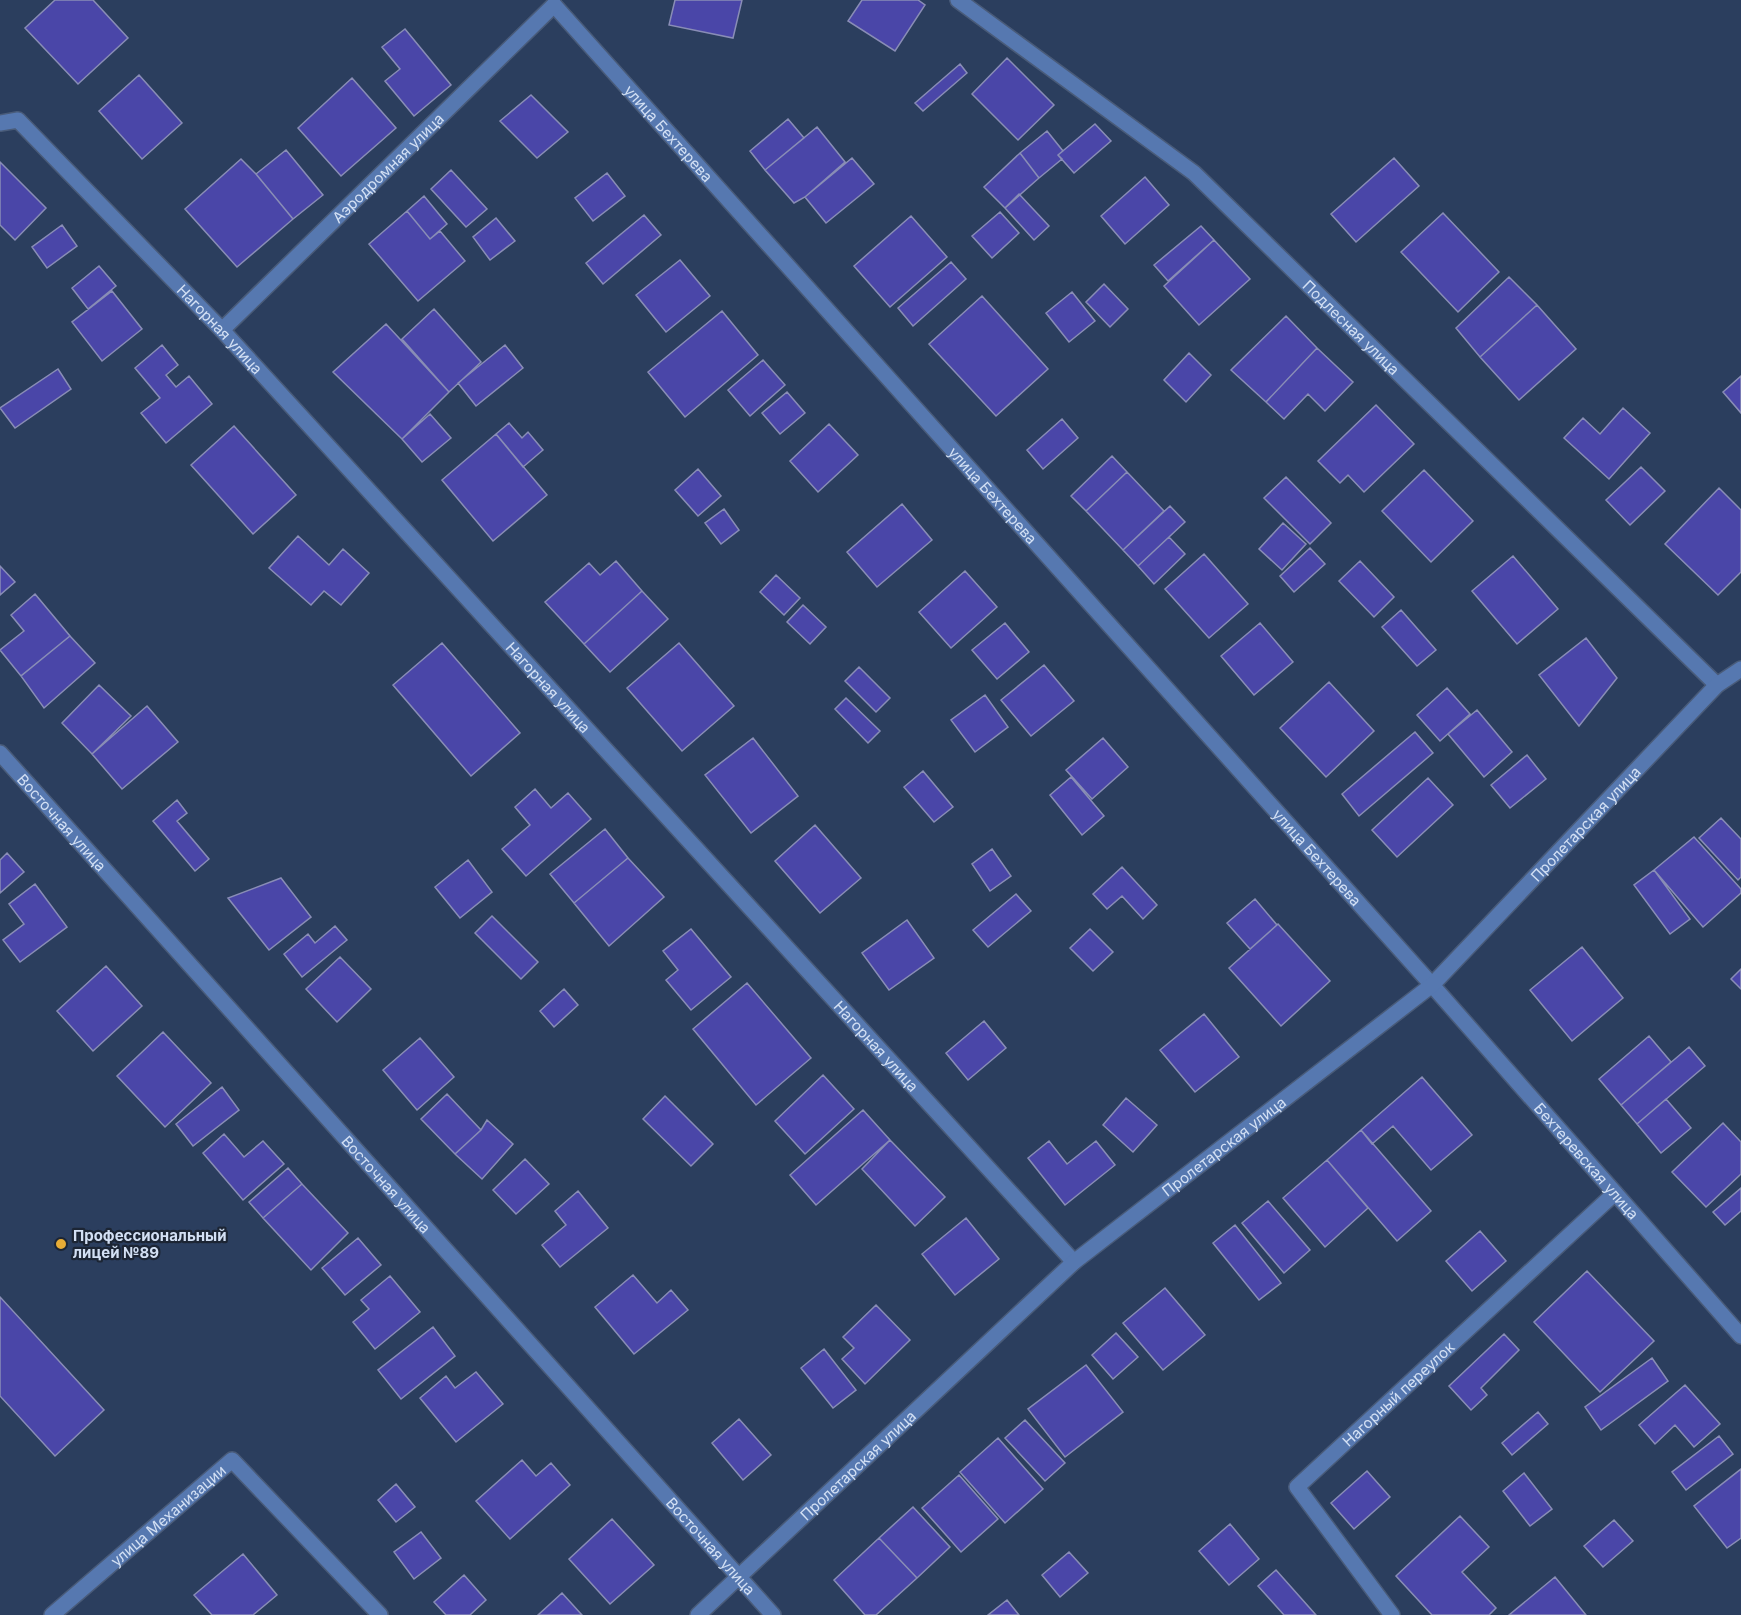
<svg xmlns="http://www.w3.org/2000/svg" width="1741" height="1615" viewBox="0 0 1741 1615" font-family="Inter,sans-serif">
<rect width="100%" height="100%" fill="#2b3e5e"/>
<path fill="#4a46a8" stroke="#898db6" stroke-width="1.5" d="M55,0H93L128,38L78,84L25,28Z
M675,0H742L733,38L669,25Z
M862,0H918L925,5L895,51L848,21Z
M405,29L451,85L414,116L385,81L400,69L382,47Z
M1007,58L1054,105L1018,140L972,94Z
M960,64L967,73L923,111L915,103Z
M139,75L182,123L142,159L99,111Z
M352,78L396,128L341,176L298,128Z
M531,95L568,132L537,158L500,121Z
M788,119L804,138L765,170L750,151Z
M1095,124L1111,141L1074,173L1058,155Z
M817,127L845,162L805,197L794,203L765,170Z
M1047,131L1063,151L1058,155L1062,159L1039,178L1020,153Z
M286,150L323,195L293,219L256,174Z
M1020,153L1039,178L1005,208L984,187Z
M852,158L874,184L826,223L805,197Z
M1394,158L1419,186L1356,242L1331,214Z
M241,159L256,174L293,219L237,267L185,209Z
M0,162L46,208L15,240L0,225Z
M451,170L487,209L466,227L431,189Z
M607,173L625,196L593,221L575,198Z
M1145,177L1169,205L1125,244L1101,216Z
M1019,194L1049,226L1034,240L1005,208Z
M424,196L447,224L430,239L407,211Z
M407,211L430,239L440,231L465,261L418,301L369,244Z
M1000,212L1019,233L992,258L972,236Z
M1443,213L1499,272L1458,312L1401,252Z
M644,215L661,235L603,284L586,263Z
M911,216L947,257L890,307L854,266Z
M496,218L515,241L490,260L473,237Z
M62,225L77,246L47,268L32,247Z
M1201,226L1214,240L1168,281L1154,265Z
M1214,240L1250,279L1199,325L1164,286Z
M680,260L710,296L666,332L636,295Z
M951,262L966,279L913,326L898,308Z
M99,266L116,286L88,309L72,288Z
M1509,277L1537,305L1480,357L1456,328Z
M1104,284L1128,309L1110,327L1086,302Z
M112,291L142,329L102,361L72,322Z
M1072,292L1095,321L1069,342L1046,313Z
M982,296L1048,369L996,416L929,344Z
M1537,305L1576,349L1519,400L1480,357Z
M434,309L481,362L449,392L402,339Z
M722,311L758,355L685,417L648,372Z
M1286,316L1317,348L1266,402L1231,370Z
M386,324L449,392L402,439L333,372Z
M162,345L178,365L166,375L176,387L189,376L212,404L166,443L141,413L160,398L135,368Z
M505,345L523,368L476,406L458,383Z
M1317,348L1353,382L1325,411L1308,394L1284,419L1266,402Z
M1189,353L1211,375L1186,402L1164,380Z
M763,360L785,385L750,416L728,390Z
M58,369L71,389L15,428L0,408Z
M1741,376V413L1723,392Z
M787,392L805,413L780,434L762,413Z
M1376,405L1414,444L1364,492L1348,475L1340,483L1318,461Z
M1623,408L1650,433L1609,479L1564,438L1583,418L1600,434Z
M430,414L451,438L422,462L402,439Z
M1062,419L1078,438L1043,469L1027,450Z
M509,423L522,438L528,432L543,450L523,467L496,434Z
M829,424L858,455L818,492L790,461Z
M234,426L296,495L253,534L191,465Z
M496,434L547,495L493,541L442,480Z
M1112,456L1127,472L1086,511L1071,496Z
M1641,467L1665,491L1630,525L1606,500Z
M698,469L721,496L698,516L675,490Z
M1424,470L1473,521L1431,562L1382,511Z
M1127,472L1164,511L1123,550L1086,511Z
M1286,477L1331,523L1310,544L1264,498Z
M1719,488L1741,510V572L1718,595L1665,544Z
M902,504L932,540L877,587L847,552Z
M1170,506L1185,522L1138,566L1123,550Z
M724,509L739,530L721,544L705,523Z
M1283,523L1306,544L1282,570L1259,549Z
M298,536L329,565L343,549L369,573L341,605L324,591L311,605L269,568Z
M1169,537L1185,554L1154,584L1138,566Z
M1310,548L1325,564L1294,592L1280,576Z
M1204,554L1248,604L1209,638L1165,589Z
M1513,556L1558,609L1517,644L1472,591Z
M616,561L642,591L584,644L545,602L589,563L600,575Z
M1360,561L1394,597L1374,617L1339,581Z
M0,566L15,582L0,595Z
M965,571L997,607L951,648L919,612Z
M776,575L800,598L784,615L760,592Z
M642,591L668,619L610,672L584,644Z
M35,594L70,636L21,676L0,650L24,631L11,615Z
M803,605L826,627L810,644L787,622Z
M1401,610L1436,650L1417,666L1382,627Z
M1005,623L1029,652L997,679L972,650Z
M1260,623L1293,662L1254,695L1221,656Z
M70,636L95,663L44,708L21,676Z
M1586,638L1617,678L1579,726L1539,675Z
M442,643L520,733L471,776L393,685Z
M679,643L734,706L682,751L627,688Z
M1044,665L1074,701L1031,736L1001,700Z
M859,667L890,698L876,712L845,681Z
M1329,682L1374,731L1326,777L1280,728Z
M99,685L131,716L92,754L62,723Z
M1447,688L1470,714L1440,741L1417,715Z
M985,695L1008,727L975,752L951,720Z
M846,698L880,731L868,743L835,709Z
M147,706L178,742L122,789L92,754Z
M1477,710L1512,752L1484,777L1448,734Z
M1415,732L1433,753L1359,816L1342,794Z
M753,738L798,796L751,833L705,775Z
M1103,738L1128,767L1092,799L1066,770Z
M1527,755L1546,779L1510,808L1491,785Z
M923,771L953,807L934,822L904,787Z
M1071,777L1104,816L1082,835L1050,795Z
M1428,778L1453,805L1397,857L1372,830Z
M535,789L551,808L568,793L591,819L526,876L502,849L530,825L515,807Z
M177,800L187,813L177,821L209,859L195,871L153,821Z
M1721,818L1741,839V877L1738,880L1699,838Z
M815,825L861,878L820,913L775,861Z
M605,829L628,858L574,903L550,874Z
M1694,837L1741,889V893L1703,927L1654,870Z
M992,849L1011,876L990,891L972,864Z
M7,853L24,872L0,893V860Z
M628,858L664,897L609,946L574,903Z
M468,860L492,892L460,918L435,887Z
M1122,867L1157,905L1143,919L1122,896L1107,909L1093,894Z
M1654,870L1690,919L1670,934L1634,885Z
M281,878L311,917L269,950L228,898Z
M35,884L67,927L20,962L3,940L24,924L9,904Z
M1016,894L1031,911L988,947L973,930Z
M1255,899L1277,925L1250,949L1227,923Z
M492,916L538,962L521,979L475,933Z
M907,920L934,958L889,990L862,953Z
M1278,924L1330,981L1281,1026L1229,968Z
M335,926L347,940L302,977L284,954L308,934L315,943Z
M691,929L731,977L691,1010L666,980L678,970L663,951Z
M1090,929L1113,952L1093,971L1070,948Z
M1582,947L1623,998L1572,1041L1530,990Z
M340,957L371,989L337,1022L306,989Z
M106,966L142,1006L93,1051L57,1011Z
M1741,969V989L1731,979Z
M747,983L811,1058L756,1105L693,1029Z
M564,989L578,1005L554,1027L540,1011Z
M1204,1014L1239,1057L1195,1092L1160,1050Z
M984,1021L1006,1048L968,1080L946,1053Z
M163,1032L211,1083L165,1127L117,1076Z
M1649,1036L1671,1062L1621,1105L1599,1079Z
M420,1038L454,1077L417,1110L383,1070Z
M1689,1047L1705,1066L1637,1124L1621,1105Z
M823,1075L854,1109L805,1154L775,1121Z
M1422,1077L1472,1135L1431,1170L1393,1126L1372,1144L1361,1130Z
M222,1087L239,1110L193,1146L176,1124Z
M447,1094L481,1130L455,1154L421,1119Z
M665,1096L713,1144L691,1166L643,1119Z
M1126,1098L1157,1125L1133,1152L1103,1125Z
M1666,1099L1691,1128L1661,1153L1637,1124Z
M863,1110L890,1140L816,1205L790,1175Z
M487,1120L513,1144L482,1179L455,1154L481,1130Z
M1723,1123L1741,1142V1174L1706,1207L1672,1172Z
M1361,1130L1431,1211L1397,1241L1327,1160Z
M224,1134L244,1157L263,1141L284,1164L243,1200L203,1153Z
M890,1140L945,1197L915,1226L862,1169Z
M1049,1141L1067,1164L1096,1141L1115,1165L1065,1205L1028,1158Z
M525,1159L549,1184L516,1214L493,1190Z
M1327,1160L1368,1208L1325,1247L1283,1198Z
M288,1168L302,1184L263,1218L249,1202Z
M302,1184L348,1233L311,1270L263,1218Z
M1741,1188V1211L1725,1225L1713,1212Z
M578,1191L608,1228L560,1267L542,1245L566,1225L555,1211Z
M1268,1201L1310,1250L1284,1273L1242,1223Z
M966,1218L999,1259L955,1295L922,1254Z
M1235,1225L1281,1283L1259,1300L1213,1243Z
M1480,1231L1506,1261L1472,1291L1446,1261Z
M358,1238L381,1265L345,1295L322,1268Z
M1587,1271L1654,1341L1600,1392L1534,1322Z
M633,1275L657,1303L671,1290L688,1310L634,1354L595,1307Z
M390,1276L420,1312L375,1349L353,1322L369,1309L361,1300Z
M1165,1288L1205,1335L1163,1370L1123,1323Z
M0,1297L104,1410L55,1456L0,1396Z
M876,1305L910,1340L865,1384L842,1359L854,1348L843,1337Z
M433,1327L455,1356L401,1399L378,1370Z
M1116,1333L1138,1357L1113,1379L1092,1355Z
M1504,1334L1519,1350L1481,1388L1487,1395L1471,1410L1449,1386Z
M824,1349L856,1390L833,1408L801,1368Z
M1652,1358L1668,1381L1601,1430L1585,1407Z
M1086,1365L1123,1412L1065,1457L1028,1409Z
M476,1372L503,1404L456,1442L420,1398L446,1376L455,1388Z
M1685,1385L1720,1424L1694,1447L1675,1425L1655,1444L1639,1425Z
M1538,1412L1548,1424L1512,1455L1502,1443Z
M739,1419L771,1455L743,1480L712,1443Z
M1025,1420L1065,1463L1045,1481L1005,1438Z
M1719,1436L1733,1454L1686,1490L1672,1472Z
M998,1438L1043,1489L1005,1523L960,1472Z
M522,1460L536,1476L551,1463L570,1485L510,1539L476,1501Z
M1741,1469V1538L1727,1548L1694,1506Z
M1367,1471L1390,1497L1354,1529L1331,1503Z
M1524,1473L1552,1509L1530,1526L1503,1491Z
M959,1475L998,1519L961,1552L922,1508Z
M396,1484L415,1507L396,1522L378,1500Z
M913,1507L950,1547L917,1578L879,1538Z
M1460,1516L1489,1547L1462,1572L1496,1608L1489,1615H1432L1396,1576Z
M612,1519L654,1565L610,1604L569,1559Z
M1614,1520L1633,1541L1603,1567L1584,1546Z
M1230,1524L1259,1559L1229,1585L1199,1551Z
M421,1532L441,1558L414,1579L394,1552Z
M879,1538L917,1578L876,1615H865L834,1580Z
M1069,1552L1088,1573L1060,1597L1042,1575Z
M243,1554L277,1595L253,1615H212L194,1595Z
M1276,1570L1316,1615H1284L1258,1586Z
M464,1575L486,1600L470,1615H446L434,1602Z
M1555,1577L1586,1615H1509Z
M562,1593L582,1615H538Z
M1007,1600L1019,1615H988Z"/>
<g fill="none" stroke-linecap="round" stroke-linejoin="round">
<defs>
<g id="minor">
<path id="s1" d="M958,0L1194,173L1717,685"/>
<path id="s2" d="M554,5L1432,985L1741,1336"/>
<path id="s3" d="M0,123L18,120L222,330L1074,1262"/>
<path id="s4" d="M222,330L554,5"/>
<path id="s5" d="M0,753L773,1615"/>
<path id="s6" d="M52,1615L232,1460L380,1615"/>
<path id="s7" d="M698,1615L1074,1262L1432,985L1717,685L1741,669"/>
<path id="s8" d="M1392,1615L1297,1487L1615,1193"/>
</g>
</defs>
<use href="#minor" stroke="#495b79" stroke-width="18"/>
<use href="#minor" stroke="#5678b0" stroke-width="15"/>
</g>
<circle fill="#e7ac36" stroke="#1c2534" stroke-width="2" cx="61" cy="1244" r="6"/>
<g text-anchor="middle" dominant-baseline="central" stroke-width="4.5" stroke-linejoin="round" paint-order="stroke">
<g font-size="15" fill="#d3e0f4" stroke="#1c2534">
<text stroke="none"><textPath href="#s2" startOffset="172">улица Бехтерева</textPath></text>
<text stroke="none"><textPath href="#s4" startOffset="232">Аэродромная улица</textPath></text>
<text stroke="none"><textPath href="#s1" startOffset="513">Подлесная улица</textPath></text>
<text stroke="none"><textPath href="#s3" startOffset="309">Нагорная улица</textPath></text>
<text stroke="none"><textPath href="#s2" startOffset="658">улица Бехтерева</textPath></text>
<text stroke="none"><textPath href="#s3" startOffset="795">Нагорная улица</textPath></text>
<text stroke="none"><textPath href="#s5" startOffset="93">Восточная улица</textPath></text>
<text stroke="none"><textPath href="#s7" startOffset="1191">Пролетарская улица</textPath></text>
<text stroke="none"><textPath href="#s2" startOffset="1144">улица Бехтерева</textPath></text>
<text stroke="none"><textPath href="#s3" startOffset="1281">Нагорная улица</textPath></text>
<text stroke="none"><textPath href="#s7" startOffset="705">Пролетарская улица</textPath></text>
<text stroke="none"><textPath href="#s2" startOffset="1550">Бехтеревская улица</textPath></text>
<text stroke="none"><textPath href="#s5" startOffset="579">Восточная улица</textPath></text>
<text stroke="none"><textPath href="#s8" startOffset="297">Нагорный переулок</textPath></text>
<text stroke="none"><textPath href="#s7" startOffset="219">Пролетарская улица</textPath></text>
<text stroke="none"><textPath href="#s6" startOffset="153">улица Механизации</textPath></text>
<text stroke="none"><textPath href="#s5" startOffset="1065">Восточная улица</textPath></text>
</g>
<g font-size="15" font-weight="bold" fill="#d3e0f4" stroke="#1c2534" text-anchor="start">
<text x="73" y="1235">Профессиональный<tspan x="73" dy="17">лицей №89</tspan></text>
</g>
</g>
</svg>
